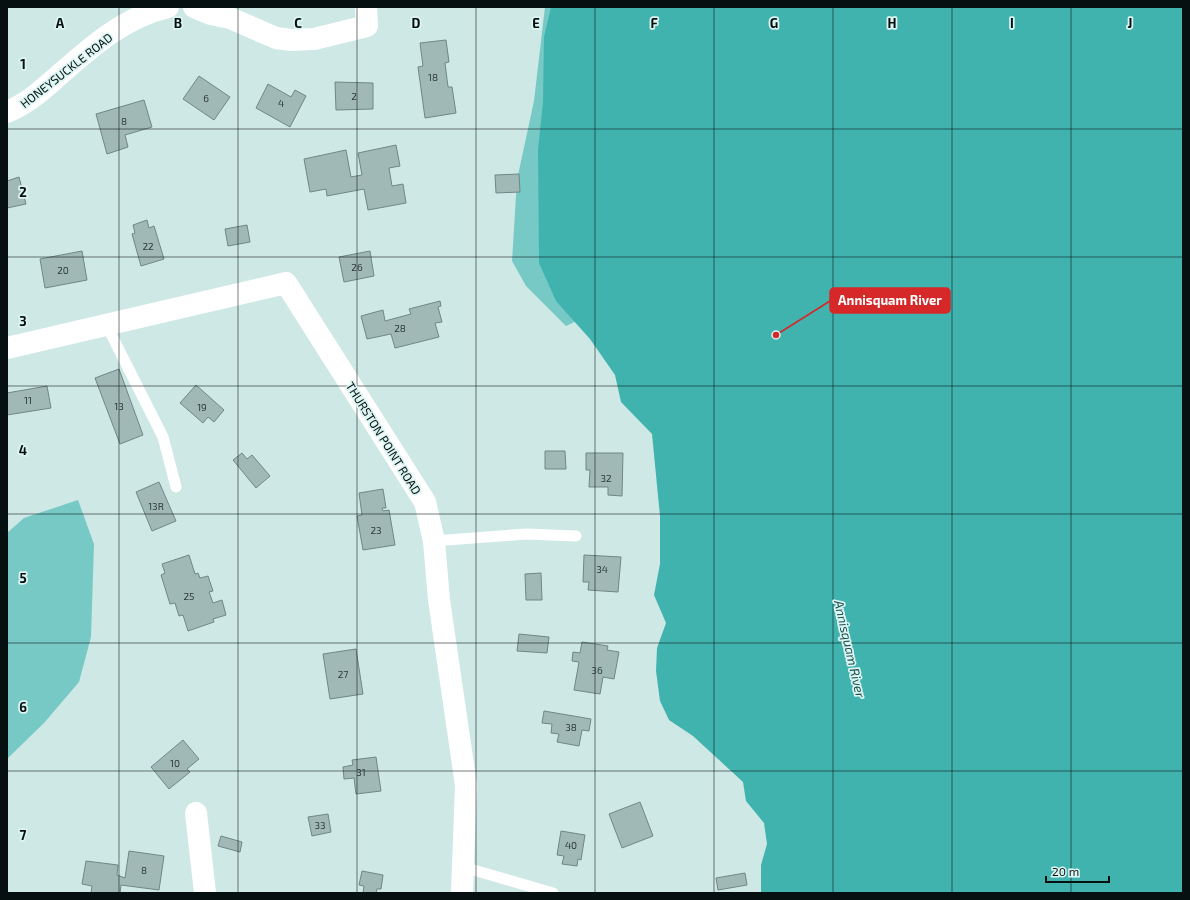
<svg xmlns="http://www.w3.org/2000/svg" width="1190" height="900" viewBox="0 0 1190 900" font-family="'Exo 2',sans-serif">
<rect width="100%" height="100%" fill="#cee8e6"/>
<path fill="#77c9c5" d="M545,7H731L615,303L566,326L526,286L512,261L517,180L534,101Z
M78,500L94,544L91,637L79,682L44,723L7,759V533L24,518Z"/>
<path fill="#40b3ae" d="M551,7H1183V893H761V865L767,844L764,823L746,801L743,782L693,736L669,720L660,701L656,671L657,648L666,623L654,595L660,564V516L652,434L621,402L615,375L590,339L556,301L539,263L538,150L543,102L544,37Z"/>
<path fill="#a0b9b7" stroke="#6f8785" d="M446,40L449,62L445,63L448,87H452L456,113L425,118L418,67L423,66L420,43Z
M199,76L230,97L214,120L183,99Z
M335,82L373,83V109L336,110Z
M268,84L291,97L295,90L306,96L290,127L256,108Z
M144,100L152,127L125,135L128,147L107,154L96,114Z
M396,145L400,166L389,168L392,186L403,184L406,203L368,210L364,189L327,196L326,189L310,192L304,159L346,150L351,177L362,175L358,153Z
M519,174L520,192L496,193L495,175Z
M19,177L26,204L7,208V181Z
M147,220L149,228L154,226L164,259L141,266L132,234L135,233L133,225Z
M247,225L250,242L228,246L225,229Z
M82,251L87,280L45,288L40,259Z
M370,251L374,276L344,282L339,257Z
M440,301L441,306L438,307L442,322L435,323L439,337L395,348L391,334L367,339L361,316L383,310L385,321L411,314L409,309Z
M119,369L143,435L120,444L95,378Z
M196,385L224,410L214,422L208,417L203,423L180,403Z
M47,386L51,408L7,415V393Z
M545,451H565L566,469H545Z
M242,453L247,459L252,455L270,476L256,488L233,460Z
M586,453H623L622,496L608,495V487H589L590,470H586Z
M159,482L176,521L152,531L136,492Z
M383,489L386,508H382L383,511L389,510L395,545L363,550L357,516L362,515L359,493Z
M189,555L195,574L198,573L200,578L208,576L213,591L209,592L213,603L222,600L226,615L213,619L214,622L188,631L183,615L179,616L175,603L170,604L161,575L165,573L162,564Z
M584,555L621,557L618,592L588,590L589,582H583Z
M541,573L542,600H526L525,574Z
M519,634L549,637L547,653L517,651Z
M582,642L608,646L607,650L619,652L614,679L603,677L600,694L574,690L579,662L572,661L573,652L580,653Z
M356,649L363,694L330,699L323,654Z
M544,711L591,719L589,731L582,730L579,746L557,742L559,734L551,733L552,724L542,723Z
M183,740L199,759L187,769L190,772L169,789L151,767Z
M376,757L381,791L356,794L354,778L344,779L343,767L353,765L352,760Z
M640,802L653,836L622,848L609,814Z
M328,814L331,832L312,836L308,817Z
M561,831L585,835L581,860L578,859L577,866L562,864L564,856L557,855Z
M221,836L242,842L240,852L218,846Z
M129,851L164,856L159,890L121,885L120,893H91L92,886L82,884L86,861L118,865L117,875L125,878Z
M362,871L383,875L381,889H377L376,893H363L364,886L359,885Z
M745,873L747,885L718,890L716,878Z"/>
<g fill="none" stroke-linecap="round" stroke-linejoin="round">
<path stroke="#fff" stroke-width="11" d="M106,324L163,437L176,487
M434,541L526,534L576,536
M463,867L553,893"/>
<path stroke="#fff" stroke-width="22" d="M194,7L211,14L230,18L276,38L291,40L314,39L367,26L366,7
M7,112C27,104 41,91 57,77C90,48 124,17 168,7
M7,348L286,283L425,502L434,541L439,600L466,785L462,893
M196,813L205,893"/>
</g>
<path fill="none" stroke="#071010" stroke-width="1" stroke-opacity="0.55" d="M119,7V893M238,7V893M357,7V893M476,7V893M595,7V893M714,7V893M833,7V893M952,7V893M1071,7V893M7,129H1183M7,257H1183M7,386H1183M7,514H1183M7,643H1183M7,771H1183"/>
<g text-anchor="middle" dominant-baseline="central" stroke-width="3.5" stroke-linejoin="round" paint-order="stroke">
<g font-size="10" fill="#2d3a3a">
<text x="433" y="77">18</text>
<text x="354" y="96">2</text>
<text x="206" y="98">6</text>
<text x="281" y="103">4</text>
<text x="124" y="121">8</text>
<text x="148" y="246">22</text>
<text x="357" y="267">26</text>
<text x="63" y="270">20</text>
<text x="400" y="328">28</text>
<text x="28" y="400">11</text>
<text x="119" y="406">13</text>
<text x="202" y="407">19</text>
<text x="606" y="478">32</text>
<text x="156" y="506">13R</text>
<text x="376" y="530">23</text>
<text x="602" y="569">34</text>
<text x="189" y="596">25</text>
<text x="597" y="670">36</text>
<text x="343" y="674">27</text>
<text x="571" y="727">38</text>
<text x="175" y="763">10</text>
<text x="361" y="772">31</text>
<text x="320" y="825">33</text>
<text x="571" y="845">40</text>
<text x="144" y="870">8</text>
</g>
<g font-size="12" fill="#071010" stroke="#dbf5f3">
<text transform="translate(66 70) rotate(-38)">HONEYSUCKLE ROAD</text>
<text transform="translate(384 438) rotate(58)">THURSTON POINT ROAD</text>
</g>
<g font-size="13" font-style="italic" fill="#20514f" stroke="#dbf5f3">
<text transform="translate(850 649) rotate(77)">Annisquam River</text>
</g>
</g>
<g font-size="13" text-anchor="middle" font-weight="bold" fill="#071010" stroke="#dbf5f3" stroke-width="3.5" stroke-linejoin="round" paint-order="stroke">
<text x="60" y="28">A</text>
<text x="178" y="28">B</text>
<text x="298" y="28">C</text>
<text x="416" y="28">D</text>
<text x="536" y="28">E</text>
<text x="654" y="28">F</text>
<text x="774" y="28">G</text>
<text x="892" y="28">H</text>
<text x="1012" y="28">I</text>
<text x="1130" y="28">J</text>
<text x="23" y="69">1</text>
<text x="23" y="197">2</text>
<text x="23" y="326">3</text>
<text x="23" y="455">4</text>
<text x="23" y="583">5</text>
<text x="23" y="712">6</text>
<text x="23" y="840">7</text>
</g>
<path fill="none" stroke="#d62828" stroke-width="1.5" d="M776 335L830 301"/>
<circle fill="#d62828" stroke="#dbf5f3" stroke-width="1.5" cx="776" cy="335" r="4"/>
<rect fill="#d62828" stroke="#d62828" stroke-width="1.5" x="830" y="288" width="120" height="25" rx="4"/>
<g font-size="13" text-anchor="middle" font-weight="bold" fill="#fff">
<text x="890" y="305">Annisquam River</text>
</g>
<rect width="1190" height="900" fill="none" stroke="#071010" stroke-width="16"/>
<path d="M1046 876v6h63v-6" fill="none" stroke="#071010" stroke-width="2"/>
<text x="1052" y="876" font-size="12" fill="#071010" stroke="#dbf5f3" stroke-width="3" paint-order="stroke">20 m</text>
</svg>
